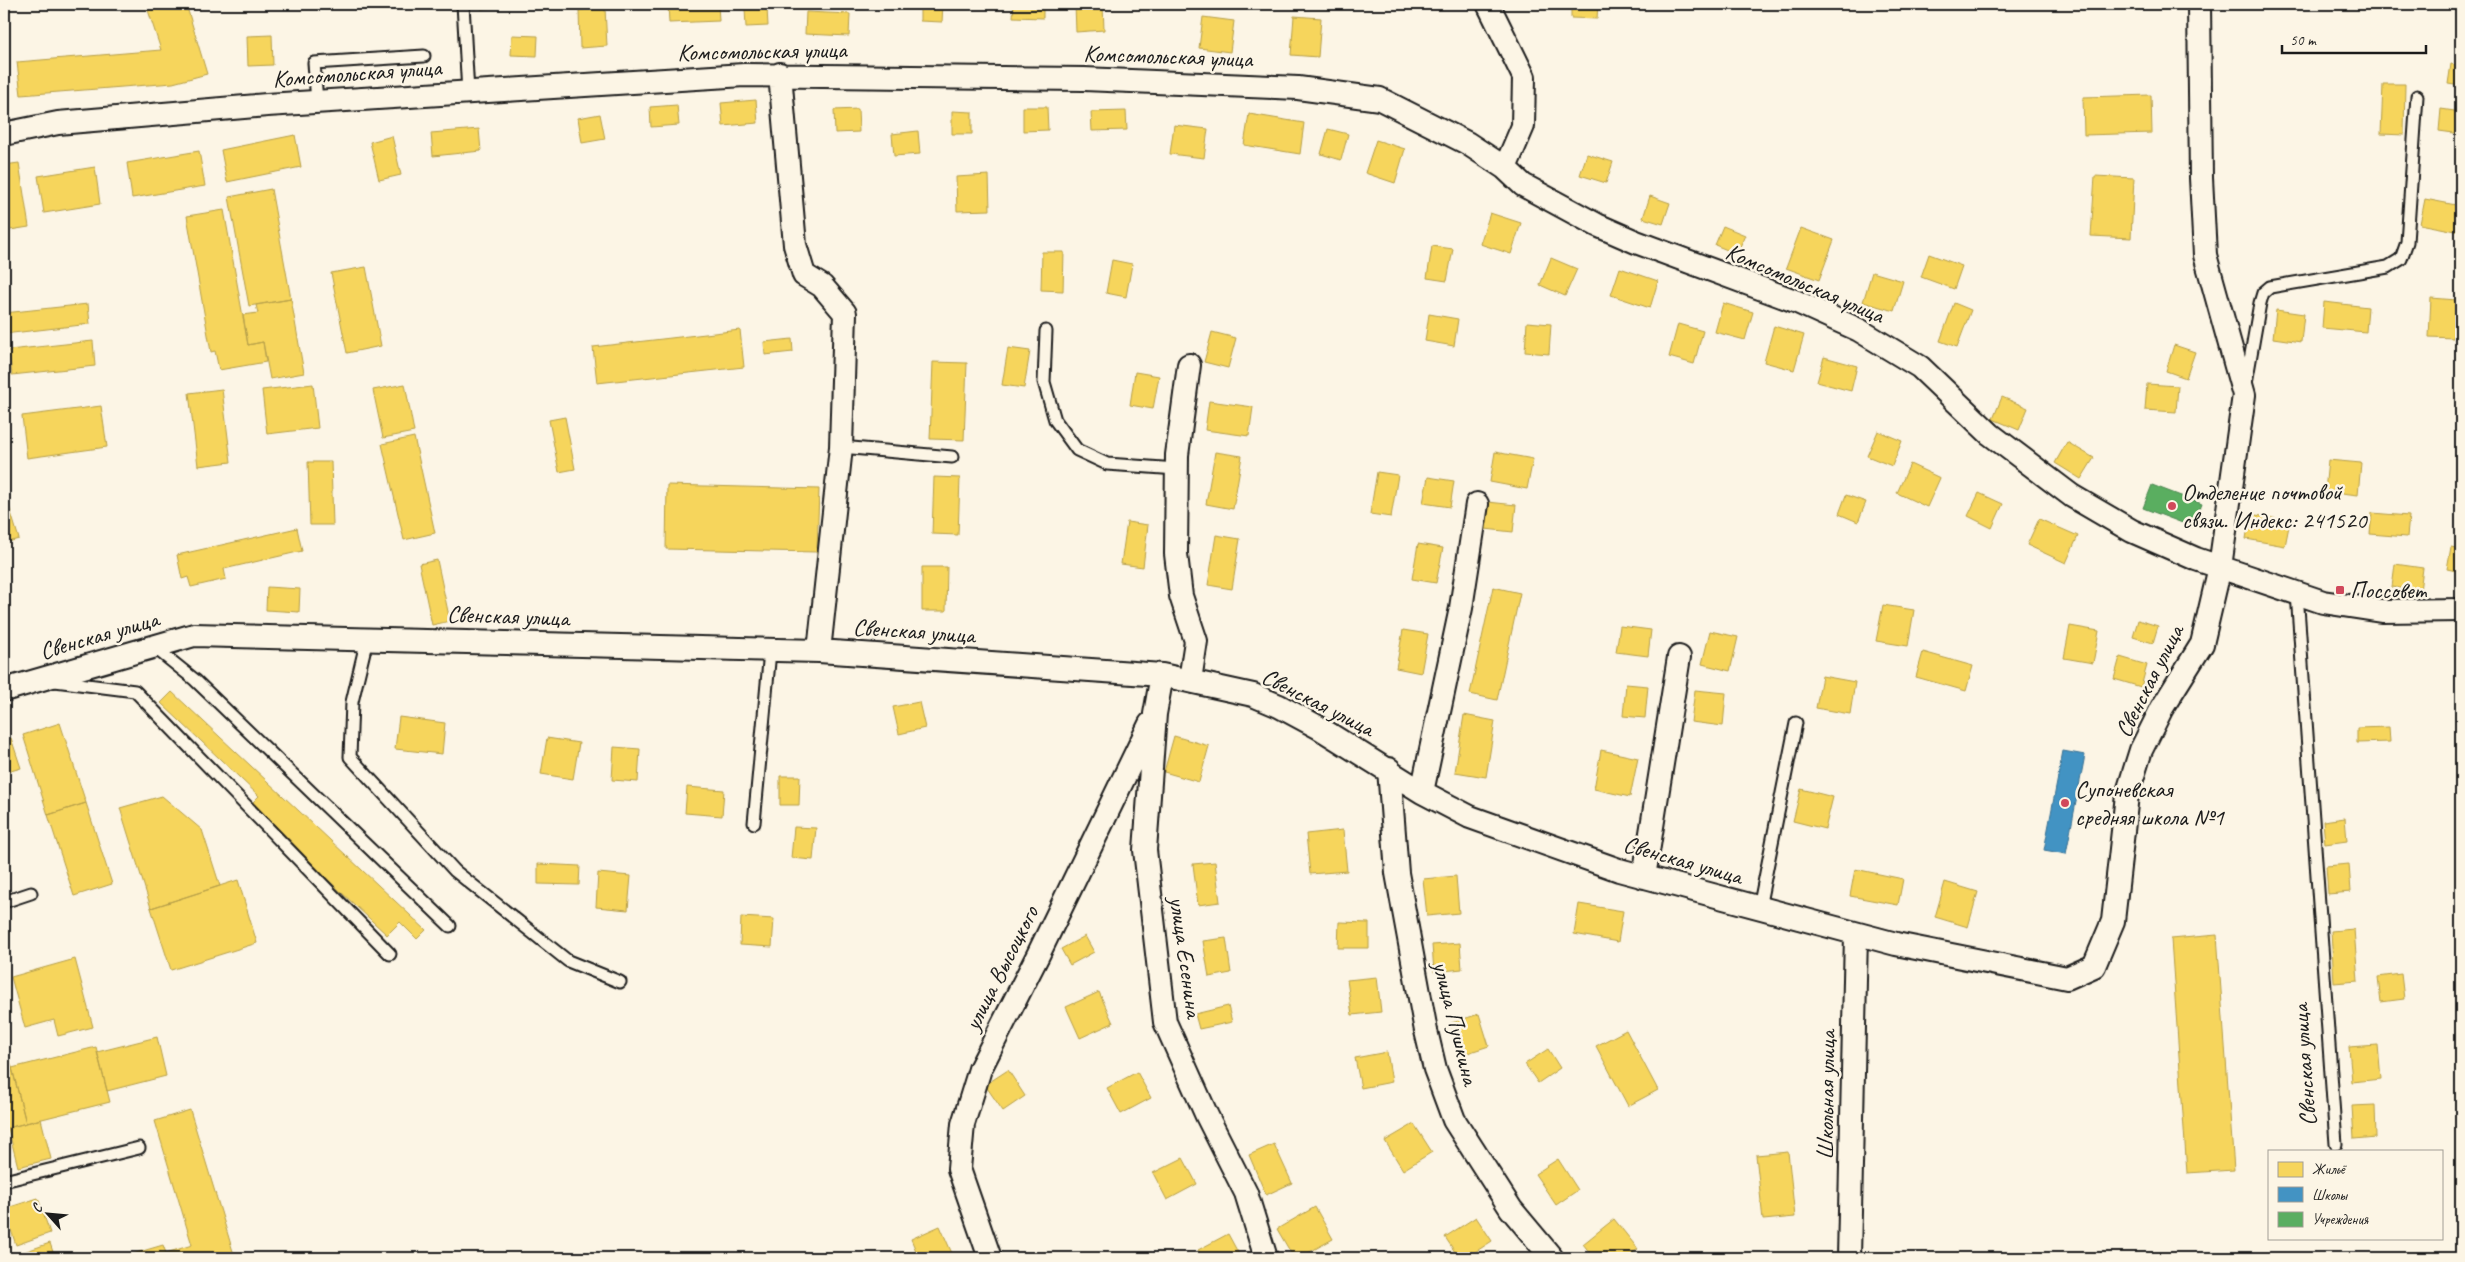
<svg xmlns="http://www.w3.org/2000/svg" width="2465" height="1262" viewBox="0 0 2465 1262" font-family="Caveat,sans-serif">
<rect width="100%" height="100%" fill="#fcf5e5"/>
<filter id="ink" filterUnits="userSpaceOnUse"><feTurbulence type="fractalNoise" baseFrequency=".02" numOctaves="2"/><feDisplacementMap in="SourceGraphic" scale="10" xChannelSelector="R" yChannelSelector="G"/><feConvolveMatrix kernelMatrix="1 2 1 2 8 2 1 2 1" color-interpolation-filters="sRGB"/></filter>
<g filter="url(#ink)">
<path fill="#f6d55c" stroke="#b59e49" d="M146,4H186L207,74L173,83L21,95L17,62L161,50Z
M480,4H504V6L481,9Z
M668,4H718L719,21L669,23Z
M920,4H943L942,22L920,21Z
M1014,4H1043V18L1013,17Z
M1075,4H1103L1104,30L1076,32Z
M1571,4H1598L1597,19L1571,18Z
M605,8L607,46L580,48L579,10Z
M767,8L768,26L746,27L745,9Z
M806,12L850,14L849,36L805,34Z
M1294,16L1321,18L1318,57L1291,55Z
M1203,17L1234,21L1230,52L1199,48Z
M272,35L273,65L248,66L247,36Z
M512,35L538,36L537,56L511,55Z
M2451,64L2461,66V86L2448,84Z
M2383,84H2405L2404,135L2381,134Z
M2151,95L2152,133L2084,135L2083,97Z
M756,100L758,123L723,126L721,103Z
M677,105L679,125L651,127L650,107Z
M1023,107H1047L1048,130L1023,131Z
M858,109L859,132L835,133L834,110Z
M2441,109L2461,112V134L2439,131Z
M952,111L972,112V134H952Z
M1126,111L1127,130L1092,131L1091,112Z
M600,114L605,139L582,143L578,118Z
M1249,114L1304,123L1300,154L1244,145Z
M1174,125L1208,129L1204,158L1170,154Z
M479,129L481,151L433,156L431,133Z
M1328,129L1348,134L1341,160L1321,154Z
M918,131L920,154L894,156L892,134Z
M295,135L301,167L227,182L221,150Z
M392,136L401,175L379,180L370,142Z
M1376,140L1405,149L1395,183L1365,173Z
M199,151L205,186L132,198L127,163Z
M1587,154L1613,162L1606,183L1580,175Z
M19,163L29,227L4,231V165Z
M95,167L100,204L44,213L38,176Z
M989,175L990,210L957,211L956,177Z
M2095,176L2134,178L2131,238L2091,236Z
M271,189L291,299L249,306L229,197Z
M1650,196L1670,203L1663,224L1643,218Z
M2425,199L2461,206V232L2420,224Z
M224,210L248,345L263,342L266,362L219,370L215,351L211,352L187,216Z
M1490,213L1521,223L1511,254L1480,244Z
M1723,226L1745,235L1737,254L1715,245Z
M1801,228L1834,240L1819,280L1786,268Z
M1432,246L1453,249L1447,281L1427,278Z
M1042,252H1064L1063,291L1041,290Z
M1929,254L1962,266L1954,289L1921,277Z
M1551,258L1577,269L1565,296L1540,285Z
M1112,260L1132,264L1126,297L1106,293Z
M366,267L381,346L347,353L331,273Z
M1620,268L1658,281L1650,308L1611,295Z
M1872,272L1903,281L1894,311L1863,302Z
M2431,298L2457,300L2454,338L2429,337Z
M291,299L304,373L270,379L263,342L248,345L243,315L258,313L256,305Z
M2324,302L2368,307L2366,332L2322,328Z
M1723,303L1753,312L1745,340L1715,332Z
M1954,303L1971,310L1957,347L1940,341Z
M88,304L90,324L4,334V313Z
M2276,310L2304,314L2301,342L2273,338Z
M1429,314L1458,319L1454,346L1425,341Z
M1527,322L1551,324L1549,354L1525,352Z
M1678,324L1703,331L1694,364L1669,357Z
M1774,326L1804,335L1794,370L1764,362Z
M740,330L744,367L597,383L593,347Z
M1212,332L1236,338L1228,368L1204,362Z
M792,339L793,352L765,355L764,342Z
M93,341L95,366L12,375L9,350Z
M2174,345L2195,352L2186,378L2166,371Z
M1008,348L1030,351L1024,388L1002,385Z
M1824,357L1857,366L1851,391L1817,382Z
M933,362L967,363L964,440L930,439Z
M1135,372L1159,376L1153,409L1130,405Z
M313,384L318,428L267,434L262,390Z
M405,384L414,432L383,438L373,390Z
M2147,384L2178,386L2176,412L2145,410Z
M222,389L231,462L198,466L189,393Z
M2002,397L2028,408L2019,430L1993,419Z
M1209,401L1253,407L1249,436L1205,430Z
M101,406L107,447L27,458L22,416Z
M565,417L575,469L559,472L549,420Z
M1878,431L1902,441L1892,466L1867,456Z
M414,437L435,533L404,540L382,444Z
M2067,442L2094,458L2081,479L2055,463Z
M1215,452L1242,456L1233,509L1206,504Z
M1495,452L1533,459L1527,489L1490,482Z
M2328,460L2361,463L2358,495L2325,491Z
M308,462H331L333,525H310Z
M1910,464L1940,478L1927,507L1897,493Z
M1377,472L1398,475L1391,517L1370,514Z
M934,477L960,478L958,535L932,534Z
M1428,477L1454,481L1450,507L1423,503Z
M667,485L819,489L817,552L666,549Z
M4,490L19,539L4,543Z
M1979,493L2003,504L1992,528L1968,516Z
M1846,495L1866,502L1858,522L1839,514Z
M1488,502L1516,505L1513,532L1485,529Z
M2372,513L2409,516L2407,537L2370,534Z
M2250,514L2290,521L2285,546L2246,539Z
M2039,519L2078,536L2066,563L2027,545Z
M1127,522L1148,525L1143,567L1121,564Z
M297,528L302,551L224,569L226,579L191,587L188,577L182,579L177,555Z
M1216,535L1240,539L1232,589L1208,585Z
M1418,544L1443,548L1436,583L1412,579Z
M2451,547L2461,549V572L2447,569Z
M437,560L450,621L432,625L419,564Z
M2395,564L2423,568L2420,591L2392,587Z
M922,567H947L946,611H922Z
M267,587L300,589L299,612L266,610Z
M1493,587L1520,593L1497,700L1470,694Z
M1883,605L1914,610L1908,646L1876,641Z
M2138,620L2158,626L2153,643L2133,637Z
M1620,626L1651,630L1648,656L1616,652Z
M2070,626L2099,631L2093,663L2064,658Z
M1403,630L1428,634L1421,673L1396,668Z
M1710,631L1738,637L1730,671L1702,664Z
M1923,652L1973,666L1966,691L1916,677Z
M2120,657L2147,665L2141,687L2114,679Z
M1822,676L1855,682L1850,714L1816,708Z
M1626,684L1648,686L1645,718L1623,716Z
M1695,690L1726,693L1723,726L1691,722Z
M172,692L426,930L417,939L400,922L387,935L249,806L259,796L161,703Z
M919,702L925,728L899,734L893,707Z
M1464,715L1495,721L1486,777L1455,772Z
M399,717L445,723L442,754L395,749Z
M60,723L86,803L48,815L23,735Z
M2389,727L2390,742L2357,743V728Z
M1174,736L1209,746L1199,782L1164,772Z
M11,738L21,768L4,773V741Z
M547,738L579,743L573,779L541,774Z
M614,747L640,749L638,782L612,780Z
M1601,750L1638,758L1630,797L1594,789Z
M780,776H800L799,805H780Z
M687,787L724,790L722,816L685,813Z
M1801,789L1833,797L1825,829L1793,821Z
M162,796L202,830L220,886L151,908L120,808Z
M86,803L112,884L74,896L48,815Z
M2345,818L2347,841L2325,844L2323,821Z
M794,827L816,828L813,860L791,858Z
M1343,830L1347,871L1310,874L1306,834Z
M1215,862L1220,902L1198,905L1193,864Z
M538,864L580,866L579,885L538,884Z
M2349,864L2351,892L2328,894L2326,866Z
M1855,869L1903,879L1898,905L1850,896Z
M598,873L631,876L628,910L596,907Z
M1456,876L1459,913L1427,916L1423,879Z
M238,880L257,943L171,970L151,908Z
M1945,882L1978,892L1968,927L1935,917Z
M1579,904L1623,911L1618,942L1574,934Z
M741,917L774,919L772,947L740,945Z
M1339,922L1369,923V948H1338Z
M2354,929L2358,981L2334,983L2331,931Z
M2217,935L2234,1170L2187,1173L2171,939Z
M1085,936L1094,952L1070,965L1061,949Z
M1226,938L1231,973L1209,977L1203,941Z
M1460,943L1462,969L1434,972L1432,945Z
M75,959L93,1027L58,1036L54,1020L25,1028L11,977Z
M2401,974L2404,999L2381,1002L2378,977Z
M1377,977L1381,1012L1352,1015L1347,980Z
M1099,992L1113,1023L1080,1038L1066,1007Z
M1228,1006L1232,1022L1199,1029L1195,1014Z
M1479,1014L1489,1046L1461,1055L1451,1023Z
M1626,1030L1658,1090L1628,1106L1596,1046Z
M157,1037L166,1076L107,1091L97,1052Z
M2378,1045L2381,1079L2352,1082L2349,1047Z
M96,1047L110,1102L26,1123L12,1068Z
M1548,1049L1560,1068L1538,1083L1525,1064Z
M1387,1052L1392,1082L1361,1088L1355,1058Z
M11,1064L26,1123L4,1129V1066Z
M1008,1070L1025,1096L1003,1111L985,1085Z
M1137,1072L1151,1098L1121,1114L1107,1088Z
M2375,1105L2376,1137L2354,1139L2352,1106Z
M190,1110L235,1258H119L163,1245L166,1253L192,1245L155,1121Z
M41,1119L51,1159L18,1167L8,1128Z
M1414,1124L1432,1152L1403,1170L1385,1141Z
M1274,1144L1292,1183L1266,1195L1249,1155Z
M1788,1152L1795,1217L1763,1220L1756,1155Z
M1183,1158L1197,1184L1167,1200L1153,1173Z
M1558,1159L1578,1190L1556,1205L1535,1174Z
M38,1198L50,1233L16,1245L4,1209Z
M1315,1207L1333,1239L1299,1258H1294L1277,1229Z
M1476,1217L1492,1241L1466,1258H1459L1445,1237Z
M1614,1219L1638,1249L1626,1258H1594L1583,1244Z
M940,1226L954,1258H919L911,1239Z
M1228,1234L1241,1258H1202L1198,1250Z
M50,1243L55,1258H10L9,1257Z"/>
<path fill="#4393c3" stroke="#376f91" d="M2063,751L2085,755L2066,854L2044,850Z"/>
<path fill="#5aae61" stroke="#47824c" d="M2152,485L2202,504L2193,527L2143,508Z"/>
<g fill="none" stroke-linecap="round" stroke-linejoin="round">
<defs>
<path id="service" d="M463,4L468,93
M317,102L314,63L424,56
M1046,331L1044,382L1055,420L1077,450L1107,464L1177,469
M2246,383L2260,303L2263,293L2270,287L2388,267L2401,259L2407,242L2417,96
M841,447L952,457
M2297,593L2336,1144
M367,639L352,702L350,757L455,871L568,961L620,982
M154,647L195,680L450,926
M55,681L135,691L390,954
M754,823L770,651
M4,902L31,893
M1759,908L1796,723
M4,1181L139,1148"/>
<path id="minor" d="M1488,4L1524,77L1523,126L1505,168
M780,74L795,245L804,275L822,286L845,313L841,447L819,651
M4,134L58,123L267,105L744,75L1084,79L1298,88L1380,99L1467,143L1505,168L1523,185L1597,225L1636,242L1795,301L1859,330L1920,367L1990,434L2072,496L2132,531L2196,559L2323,602L2382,611L2461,610
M1189,365L1177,455L1176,554L1181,596L1196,641L1190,680
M1162,675L1155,714L1145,850L1165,1022L1207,1116L1246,1193L1266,1258
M4,690L194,635L819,651L1162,675L1253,695L1279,706L1318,727L1422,792L1470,817L1619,870L1896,944L2067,978L2094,966L2113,921L2127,795L2141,750L2162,708L2202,644L2220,567L2244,395L2205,255L2201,178L2199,4
M1389,769L1397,873L1426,1031L1435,1069L1454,1120L1511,1209L1552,1258
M1422,792L1461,608L1477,504
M1644,877L1679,657
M990,1258L959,1169L963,1124L980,1069L1038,955L1150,724
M1849,1258L1856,934"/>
</defs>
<use href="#service" stroke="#1c1c1c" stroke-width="15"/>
<use href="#minor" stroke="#1c1c1c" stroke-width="26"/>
<use href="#service" stroke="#fcf5e5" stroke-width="11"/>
<use href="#minor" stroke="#fcf5e5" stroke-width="22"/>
</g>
</g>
<g fill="#d1495b" stroke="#fcf5e5" stroke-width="2">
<circle cx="2172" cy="506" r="5"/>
<rect x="2335" y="585" width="10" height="10" rx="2.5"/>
<circle cx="2065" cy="803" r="5"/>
</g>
<g text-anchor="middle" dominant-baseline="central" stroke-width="5" stroke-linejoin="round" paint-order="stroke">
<g font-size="24" fill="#1c1c1c" stroke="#fcf5e5">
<text transform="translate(762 51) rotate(-1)">Комсомольская улица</text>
<text transform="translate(1168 56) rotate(2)">Комсомольская улица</text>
<text transform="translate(357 73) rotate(-4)">Комсомольская улица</text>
<text transform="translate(1805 283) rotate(23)">Комсомольская улица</text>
<text transform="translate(508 616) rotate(2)">Свенская улица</text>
<text transform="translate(914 631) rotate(4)">Свенская улица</text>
<text transform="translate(99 635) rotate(-16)">Свенская улица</text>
<text transform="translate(2149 681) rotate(-63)">Свенская улица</text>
<text transform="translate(1318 702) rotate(27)">Свенская улица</text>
<text transform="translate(1683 860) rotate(16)">Свенская улица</text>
<text transform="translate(1186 957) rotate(82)">улица Есенина</text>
<text transform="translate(1001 968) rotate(-63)">улица Высоцкого</text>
<text transform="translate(1456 1023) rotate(76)">улица Пушкина</text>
<text transform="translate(2304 1065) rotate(-94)">Свенская улица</text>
<text transform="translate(1826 1095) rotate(-89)">Школьная улица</text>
</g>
<g font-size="24" fill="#1c1c1c" stroke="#fcf5e5" text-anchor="start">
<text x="2182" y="492">Отделение почтовой<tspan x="2182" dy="28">связи. Индекс: 241520</tspan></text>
<text x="2350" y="590">Поссовет</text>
<text x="2075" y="789">Супоневская<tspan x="2075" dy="28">средняя школа №1</tspan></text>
</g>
</g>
<rect width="2465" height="1262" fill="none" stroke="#fcf5e5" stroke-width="20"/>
<rect x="10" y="10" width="2445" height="1242" fill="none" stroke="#1c1c1c" stroke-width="2" filter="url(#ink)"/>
<rect x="2268" y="1150" width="175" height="90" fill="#fcf5e5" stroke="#a29e95"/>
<rect x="2278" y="1162" width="25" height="15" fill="#f6d55c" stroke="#a29e95"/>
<text x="2312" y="1174" font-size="15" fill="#1c1c1c">Жильё</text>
<rect x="2278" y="1187" width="25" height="15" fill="#4393c3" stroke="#a29e95"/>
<text x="2312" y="1200" font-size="15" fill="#1c1c1c">Школы</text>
<rect x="2278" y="1212" width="25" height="15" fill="#5aae61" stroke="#a29e95"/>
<text x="2312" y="1224" font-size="15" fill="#1c1c1c">Учреждения</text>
<g transform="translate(48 1214) rotate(297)" stroke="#fcf5e5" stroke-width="4" paint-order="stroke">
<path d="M0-4L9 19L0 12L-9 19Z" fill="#1c1c1c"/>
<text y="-8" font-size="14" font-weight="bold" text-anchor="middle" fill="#1c1c1c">С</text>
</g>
<path d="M2282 45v8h144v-8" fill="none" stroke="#1c1c1c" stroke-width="2.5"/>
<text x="2290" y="45" font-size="15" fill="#1c1c1c" stroke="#fcf5e5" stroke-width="4" paint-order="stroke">50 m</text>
</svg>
